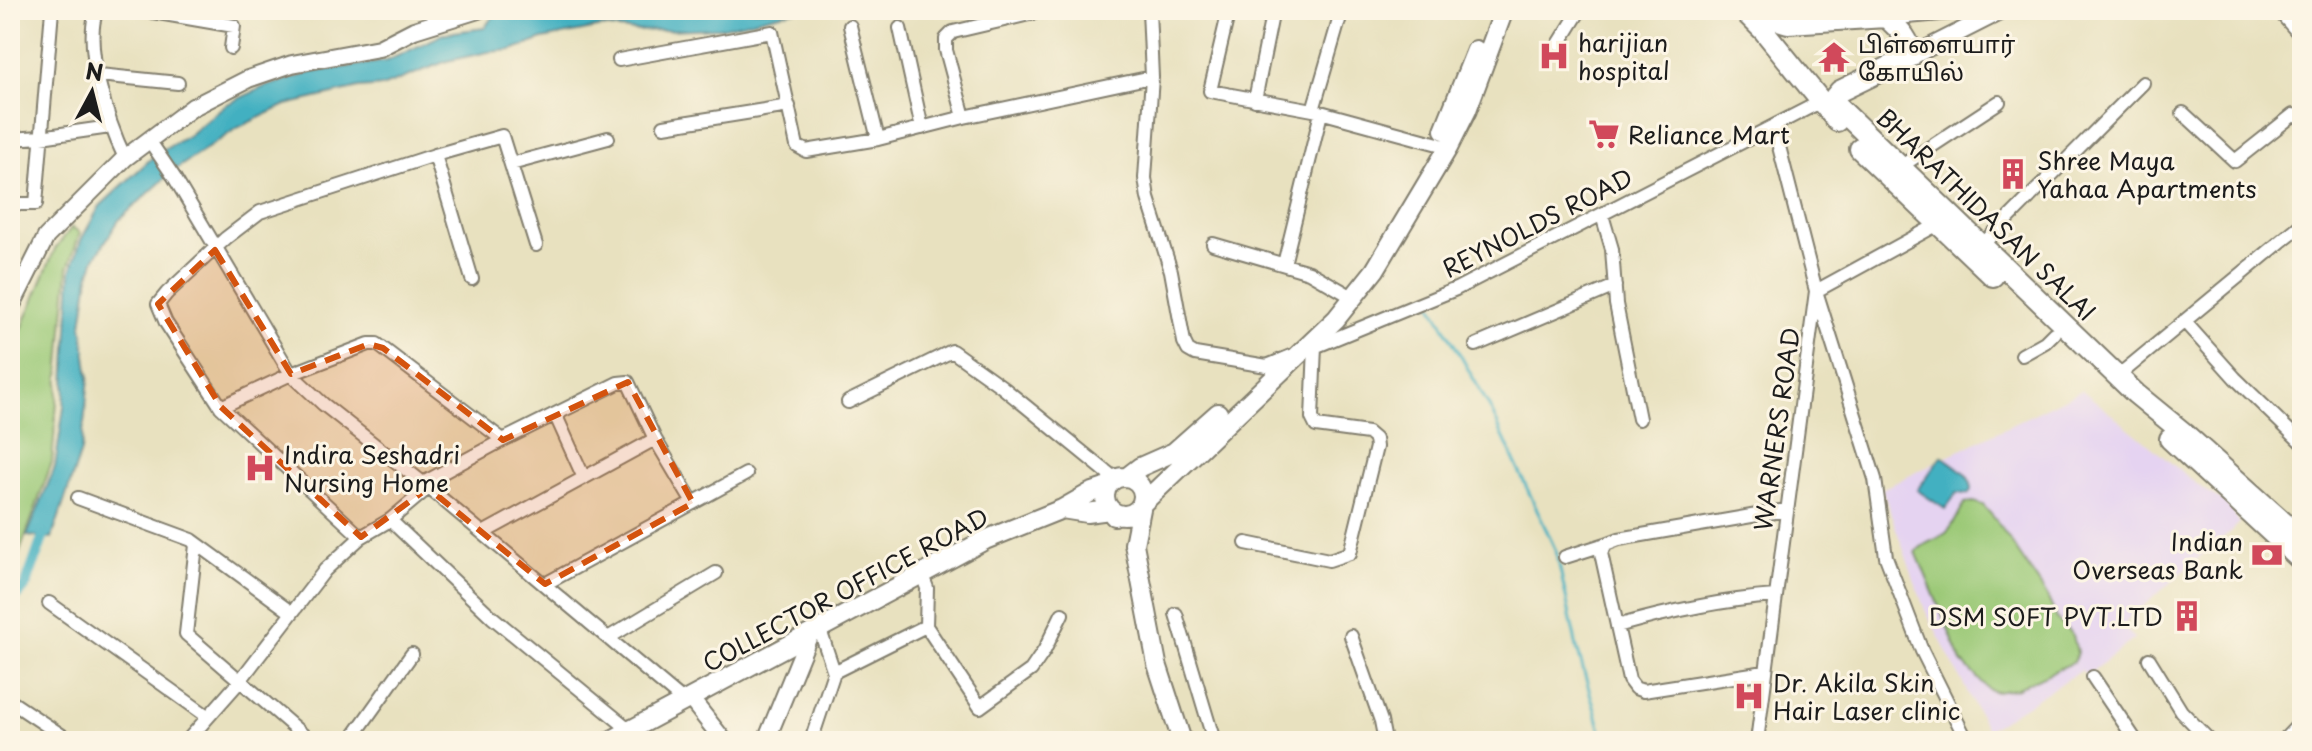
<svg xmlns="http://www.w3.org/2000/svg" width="2312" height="751" viewBox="0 0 2312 751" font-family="'Playpen Sans','Noto Sans Tamil',sans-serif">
<rect width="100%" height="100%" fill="#fcf5e5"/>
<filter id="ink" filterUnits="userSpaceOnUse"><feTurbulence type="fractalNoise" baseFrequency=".0125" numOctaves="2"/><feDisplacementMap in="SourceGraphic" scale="16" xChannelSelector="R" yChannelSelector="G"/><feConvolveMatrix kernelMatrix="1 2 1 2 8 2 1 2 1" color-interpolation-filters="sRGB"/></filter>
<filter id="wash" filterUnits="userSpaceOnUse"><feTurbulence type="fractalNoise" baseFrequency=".006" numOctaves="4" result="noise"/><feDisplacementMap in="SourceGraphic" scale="32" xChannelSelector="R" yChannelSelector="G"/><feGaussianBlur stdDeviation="1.8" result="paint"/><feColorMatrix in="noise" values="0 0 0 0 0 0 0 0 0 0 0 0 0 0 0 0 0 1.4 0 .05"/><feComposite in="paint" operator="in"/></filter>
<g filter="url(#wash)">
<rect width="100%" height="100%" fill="#e8e1bf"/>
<path fill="#e5d3f1" d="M2082,390L2204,490L2225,502L2240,523L2127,620L2125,627L2134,639L2086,676L2082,670L1987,730L1925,610L1882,489Z"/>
<path fill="#9bc977" stroke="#5c724a" stroke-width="2" d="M72,227L80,233L68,268L52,462L18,557L10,573V357L55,249Z
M1974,502L1983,505L1996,520L2046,594L2058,621L2073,635L2077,652L2074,662L2015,689L1996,692L1988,689L1962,662L1916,552C1925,541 1936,541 1946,533C1955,525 1958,513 1965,503Z"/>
<path fill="#43b0c1" stroke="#30666e" stroke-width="2" d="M510,10H528L532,16L560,10H798L720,28L636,31L602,27L543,39L512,50L488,52L447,61L384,86L359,88L286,105L239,127L173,171L119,220L95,258L89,276L82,325L89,378L81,451L52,538L27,536L55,467L64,407L71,271L81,240L100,206L155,155L189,135L225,105L264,87L314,72L387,61L446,33L484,28L494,16Z
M1942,456C1953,465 1972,474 1972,490L1967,494L1957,493L1945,509L1917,490Z"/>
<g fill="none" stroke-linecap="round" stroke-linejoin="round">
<path stroke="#43b0c1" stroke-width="3" d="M10,266L17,269
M1431,303L1490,408L1556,551L1577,648L1604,741"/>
<path stroke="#43b0c1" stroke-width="11" d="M10,604L26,585L47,526"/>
</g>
</g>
<g filter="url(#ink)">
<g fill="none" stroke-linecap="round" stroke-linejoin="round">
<defs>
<path id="minor" d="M97,10C82,45 109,125 125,158
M141,10L234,26L231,48
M1149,10L1152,77
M1229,10L1210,91L1313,110L1438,144
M2278,10L2302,37
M850,26L878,139
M900,28L922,128
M1559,44L1580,10
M619,60L772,32L797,146L806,151L878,139L964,117L1152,77L1145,178L1148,198L1171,271L1184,342L1188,350L1195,354L1267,366L1291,356
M99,75L178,83
M1255,100L1273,10
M1313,110L1342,10
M2183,113L2235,161L2293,115L2302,118
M964,117L946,50V39L953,32L1046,10
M664,126L789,106
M10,139L41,137L110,127
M149,140L174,177L291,374L323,404L423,483L683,701
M435,155L502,136L536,245
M511,164L608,138
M1900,167L1999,102
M10,204H36L52,10
M1602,215L1612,249L1616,304L1639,419
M1942,222L1816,291L1875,479L1886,557L1922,651L1967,741
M1213,244L1309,272L1354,298
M1982,245L2143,83
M1284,264L1321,113
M2184,321L2235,378L2302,443
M1476,345L1615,286
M1312,348L1456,289L1820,102
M2022,355L2045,342L2054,333
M2118,376L2302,224
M848,402L952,351L1001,386L1114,478
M221,407L166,323L158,304L167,293L226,238L260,212L435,155L472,279
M556,416L584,478
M503,440L618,383L628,382L655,439L693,503
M78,498L192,540L196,545L186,634L310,741
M390,520L492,617L631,731
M483,533L655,439
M361,537L221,407L291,374L369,344H377L503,440L423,483
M192,540L292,613
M1246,543L1329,560L1350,553L1376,447L1375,439L1368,433L1316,426L1312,418L1315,346
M1565,557L1606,544
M922,575L927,588L926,626
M545,584L746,474
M49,603L207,716
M1176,614L1214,741
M1617,626C1670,611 1721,600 1775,596
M1351,636L1381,721L1385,741
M608,638L716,573
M2149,659L2181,711L2210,741
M834,672L926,626L980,707L1031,670L1044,651L1062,614
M1765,672L1643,691L1635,688L1629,680L1601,553L1606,544L1619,539L1786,510
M2093,677L2136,741
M10,701L70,741
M187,741L239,682L325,570L361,537L390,520L428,488
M350,741L412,654
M811,741L834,672L820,630
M1757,741L1816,291L1774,127
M2283,741L2302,721"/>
<path id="tertiary" d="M1886,17L1962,10
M1910,57L2003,10
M10,309L46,237L125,158L193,107L248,79L292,64L379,48L414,30L478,10
M690,698L724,741
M766,741L809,636"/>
<path id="secondary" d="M1444,130L1476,50
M1105 496a19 19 0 1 1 38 0a19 19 0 1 1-38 0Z
M1127,477L1140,467L1174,452L1218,413
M1062,509L1087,513L1110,510L1114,516
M610,741L985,540L1062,509L1090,493L1105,488
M1182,741L1157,664L1134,544L1142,504L1336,319L1375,270L1448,148L1467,110L1504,10"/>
<path id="primary" d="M1743,10L1764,31L1837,121
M1765,10L1778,20L1788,23L1886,17C1898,28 1912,40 1910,57L1840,91L1835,97L1834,103L2136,394L2185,434L2302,539
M1860,149L1993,276
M2170,439L2302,561"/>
</defs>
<use href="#minor" stroke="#827e6e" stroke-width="16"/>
<use href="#tertiary" stroke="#827e6e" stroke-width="20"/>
<use href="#secondary" stroke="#827e6e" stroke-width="22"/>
<use href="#primary" stroke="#827e6e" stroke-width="24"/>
<use href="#minor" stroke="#fff" stroke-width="12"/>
<use href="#tertiary" stroke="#fff" stroke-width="16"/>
<use href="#secondary" stroke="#fff" stroke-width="18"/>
<use href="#primary" stroke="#fff" stroke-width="20"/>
</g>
</g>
<path fill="#d4530e" fill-opacity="0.2" stroke="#d4530e" stroke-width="6" stroke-dasharray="16 10" stroke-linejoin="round" d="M215,250L291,374L369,344L383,348L503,440L628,382L693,503L545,584L428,488L361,537L221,407L158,304Z"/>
<defs>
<symbol id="hospital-bare" viewBox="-9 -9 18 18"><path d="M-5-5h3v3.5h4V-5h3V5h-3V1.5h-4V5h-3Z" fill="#d1495b" stroke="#fcf5e5" stroke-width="2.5" paint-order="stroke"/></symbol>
<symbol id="temple-bare" viewBox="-9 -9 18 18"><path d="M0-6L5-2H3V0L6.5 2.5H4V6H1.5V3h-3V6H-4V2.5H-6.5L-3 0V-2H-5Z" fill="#d1495b" stroke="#fcf5e5" stroke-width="2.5" paint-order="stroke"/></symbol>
<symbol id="supermarket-bare" viewBox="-9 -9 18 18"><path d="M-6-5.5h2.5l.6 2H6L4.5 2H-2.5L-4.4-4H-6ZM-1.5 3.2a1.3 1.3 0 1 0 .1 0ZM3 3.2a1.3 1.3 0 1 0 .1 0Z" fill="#d1495b" stroke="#fcf5e5" stroke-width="2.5" paint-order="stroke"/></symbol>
<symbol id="building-bare" viewBox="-9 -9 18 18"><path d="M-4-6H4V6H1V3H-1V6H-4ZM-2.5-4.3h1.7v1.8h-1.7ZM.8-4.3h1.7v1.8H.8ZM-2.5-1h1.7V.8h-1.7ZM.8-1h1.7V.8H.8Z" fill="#d1495b" stroke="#fcf5e5" stroke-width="2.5" paint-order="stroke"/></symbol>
<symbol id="bank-bare" viewBox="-9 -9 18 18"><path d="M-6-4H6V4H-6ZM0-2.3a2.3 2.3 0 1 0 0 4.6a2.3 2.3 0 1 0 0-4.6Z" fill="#d1495b" stroke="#fcf5e5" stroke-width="2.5" paint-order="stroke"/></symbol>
</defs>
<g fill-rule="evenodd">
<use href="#hospital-bare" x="1532" y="34" width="44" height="44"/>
<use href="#temple-bare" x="1812" y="35" width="44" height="44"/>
<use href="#supermarket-bare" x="1582" y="112" width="44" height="44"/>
<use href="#building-bare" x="1991" y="152" width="44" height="44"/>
<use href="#hospital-bare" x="238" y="446" width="44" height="44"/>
<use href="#bank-bare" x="2245" y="533" width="44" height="44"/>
<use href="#building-bare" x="2165" y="594" width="44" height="44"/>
<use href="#hospital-bare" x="1727" y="674" width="44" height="44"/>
</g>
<g text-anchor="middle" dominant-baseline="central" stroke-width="6" stroke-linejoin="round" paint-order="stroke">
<g font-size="24" fill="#1c1c1c" stroke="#fcf5e5" text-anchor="start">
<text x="1578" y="42">harijian<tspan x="1578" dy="28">hospital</tspan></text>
<text x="1858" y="43">பிள்ளையார்<tspan x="1858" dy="28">கோயில்</tspan></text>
<text x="1628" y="134">Reliance Mart</text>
<text x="2037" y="160">Shree Maya<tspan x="2037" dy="28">Yahaa Apartments</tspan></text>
<text x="284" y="454">Indira Seshadri<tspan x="284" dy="28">Nursing Home</tspan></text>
<text x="2243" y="541" text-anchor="end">Indian<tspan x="2243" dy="28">Overseas Bank</tspan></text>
<text x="2163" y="616" text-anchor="end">DSM SOFT PVT.LTD</text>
<text x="1773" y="682">Dr. Akila Skin<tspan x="1773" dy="28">Hair Laser clinic</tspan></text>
</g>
<g font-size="24" fill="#1c1c1c" stroke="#fcf5e5">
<text transform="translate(1987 214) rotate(44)">BHARATHIDASAN SALAI</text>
<text transform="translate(1537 222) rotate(-27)">REYNOLDS ROAD</text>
<text transform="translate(1776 429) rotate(-82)">WARNERS ROAD</text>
<text transform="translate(845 589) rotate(-28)">COLLECTOR OFFICE ROAD</text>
</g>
</g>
<rect width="2312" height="751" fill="none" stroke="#fcf5e5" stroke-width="40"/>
<g transform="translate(92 92) rotate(7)" stroke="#fcf5e5" stroke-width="6" paint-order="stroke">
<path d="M0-6L14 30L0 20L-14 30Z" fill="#1c1c1c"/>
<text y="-12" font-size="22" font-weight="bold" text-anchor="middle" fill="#1c1c1c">N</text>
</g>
</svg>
